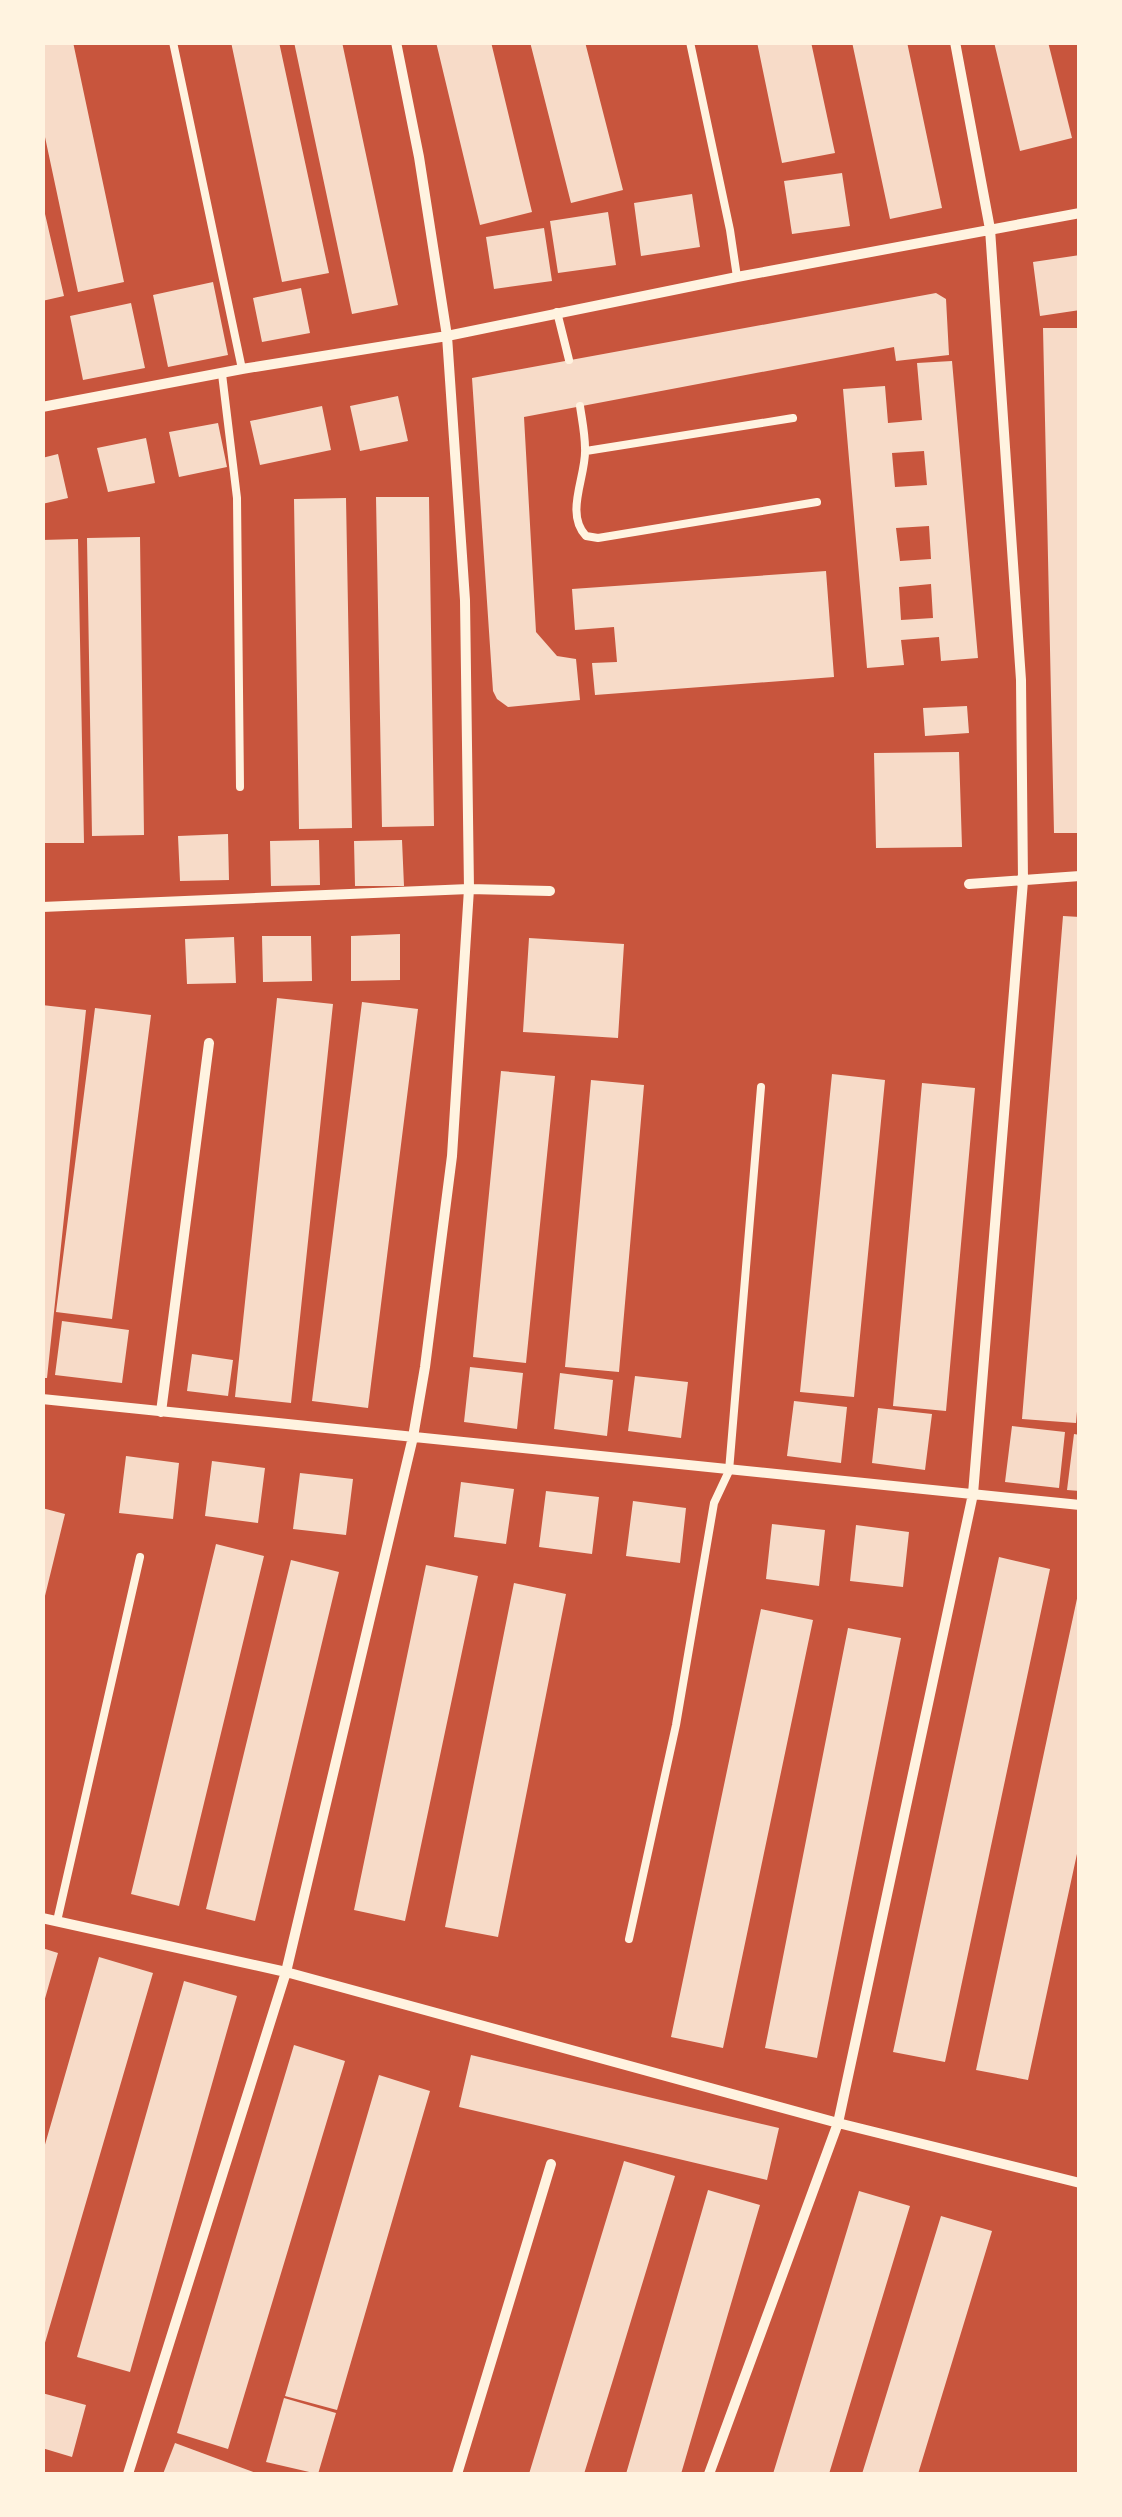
<svg xmlns="http://www.w3.org/2000/svg" width="1122" height="2517" viewBox="0 0 1122 2517" font-family="Barlow,sans-serif">
<rect width="100%" height="100%" fill="#c8553d"/>
<path fill="#f7dbc8" fill-rule="evenodd" d="M42,42H73L124,282L78,292L42,123Z
M231,42H279L329,273L282,282Z
M294,42H342L398,305L352,314Z
M436,42H491L532,212L480,225Z
M530,42H585L623,190L571,203Z
M757,42H811L835,153L782,163Z
M852,42H907L942,208L890,219Z
M994,42H1048L1072,138L1020,151Z
M842,173L850,226L792,234L784,181Z
M692,194L700,247L641,256L634,203Z
M42,201L64,296L42,301Z
M608,212L616,265L558,273L550,221Z
M544,228L552,281L494,289L486,237Z
M1080,255V310L1040,316L1033,262Z
M213,282L228,355L168,367L153,295Z
M301,288L310,333L262,342L253,298Z
M936,293L946,299L949,355L896,361L894,347L524,417L536,632L557,656L576,659L580,700L508,707L497,699L493,691L472,378Z
M131,303L145,368L83,380L70,316Z
M1043,328H1080V833H1054Z
M952,361L978,658L941,661L939,637L901,640L904,665L867,668L843,389L885,386L888,423L922,420L917,363ZM924,451L927,485L895,487L892,453ZM929,526L931,559L900,561L896,528ZM931,584L933,618L901,620L899,587Z
M398,396L408,441L360,451L350,406Z
M322,406L331,450L260,465L250,421Z
M218,423L227,467L179,477L169,432Z
M146,438L155,483L108,492L97,448Z
M58,454L68,498L42,504V458Z
M376,497H429L434,826L382,827Z
M346,498L352,828L299,829L294,499Z
M140,537L144,835L92,836L87,538Z
M78,539L84,843H42V540Z
M826,571L834,677L595,695L592,663L617,662L614,627L575,630L572,589Z
M967,706L969,733L925,736L923,708Z
M959,752L962,847L876,848L874,753Z
M228,834L229,880L180,881L178,836Z
M319,840L320,885L271,886L270,841Z
M402,840L404,886H355L354,841Z
M1063,916L1080,917V1377L1076,1423L1022,1419Z
M400,934V980L351,981V936Z
M262,936H311L312,981L263,982Z
M234,937L236,983L187,984L185,939Z
M529,938L624,944L618,1038L523,1032Z
M277,998L333,1004L291,1403L235,1397Z
M362,1002L418,1009L368,1408L312,1401Z
M42,1005L86,1010L47,1378H42Z
M95,1008L151,1015L112,1319L56,1312Z
M501,1071L555,1076L526,1363L473,1357Z
M832,1074L885,1080L854,1397L800,1392Z
M591,1080L644,1085L619,1372L565,1367Z
M922,1083L975,1088L946,1411L893,1406Z
M62,1321L129,1330L122,1383L55,1375Z
M192,1354L233,1360L228,1396L187,1391Z
M470,1367L523,1373L517,1429L464,1422Z
M560,1373L613,1380L607,1436L554,1429Z
M635,1376L688,1382L681,1438L628,1431Z
M794,1401L847,1407L841,1463L787,1456Z
M878,1408L932,1414L925,1470L872,1463Z
M1012,1426L1065,1432L1059,1488L1005,1482Z
M1074,1434L1080,1435V1491L1067,1490Z
M126,1456L179,1463L173,1519L119,1513Z
M212,1461L265,1468L258,1523L205,1516Z
M300,1473L353,1479L346,1535L293,1529Z
M461,1482L514,1489L506,1544L454,1537Z
M546,1491L599,1497L592,1554L539,1547Z
M633,1501L686,1508L680,1563L626,1556Z
M42,1508L65,1514L44,1600H42Z
M772,1524L825,1530L819,1586L766,1579Z
M856,1525L909,1532L903,1587L850,1581Z
M216,1544L264,1556L179,1906L131,1894Z
M999,1557L1050,1569L945,2062L893,2052Z
M291,1560L339,1572L255,1921L206,1909Z
M426,1565L478,1576L405,1921L354,1910Z
M514,1583L566,1594L498,1937L445,1927Z
M1078,1594L1080,1840L1028,2080L976,2070Z
M761,1609L813,1620L723,2048L671,2037Z
M848,1628L901,1638L817,2058L765,2048Z
M42,1948L58,1953L44,2002L42,2001Z
M99,1957L153,1973L42,2353V2155Z
M184,1981L237,1996L130,2372L77,2357Z
M294,2045L345,2061L228,2449L177,2433Z
M471,2055L779,2128L767,2180L459,2107Z
M379,2075L430,2091L337,2410L285,2396Z
M624,2161L675,2176L616,2370L584,2474H529Z
M708,2190L760,2205L681,2474H626Z
M859,2191L910,2206L829,2474H773Z
M941,2216L992,2231L918,2474H862Z
M42,2393L86,2405L72,2457L42,2448Z
M284,2398L336,2413L318,2474L266,2462Z
M175,2443L259,2474H163Z"/>
<g fill="none" stroke-linecap="round" stroke-linejoin="round">
<path stroke="#fff3e0" stroke-width="8" d="M173,42L242,369
M690,42L730,230L737,277
M557,312L569,360
M222,374L237,498L240,787
M580,406C582,420 585,434 585,448C587,475 564,513 586,536L598,538L817,502
M586,451L793,418
M57,1921L140,1557
M629,1939L676,1725L714,1503L729,1471L761,1087"/>
<path stroke="#fff3e0" stroke-width="10" d="M42,407L242,369L447,336L737,277L1080,213
M969,884L1080,876
M42,907L469,889L550,891
M42,1399L1080,1505
M161,1412L209,1043
M42,1918L286,1972L838,2123L1080,2183
M128,2474L286,1972L413,1437L425,1367L452,1156L469,889L465,600L447,336L419,157L396,42
M457,2474L551,2164
M709,2474L838,2123L973,1494L1023,881L1021,680L990,229L955,42"/>
</g>
<rect width="1122" height="2517" fill="none" stroke="#fff3e0" stroke-width="90"/>
</svg>
